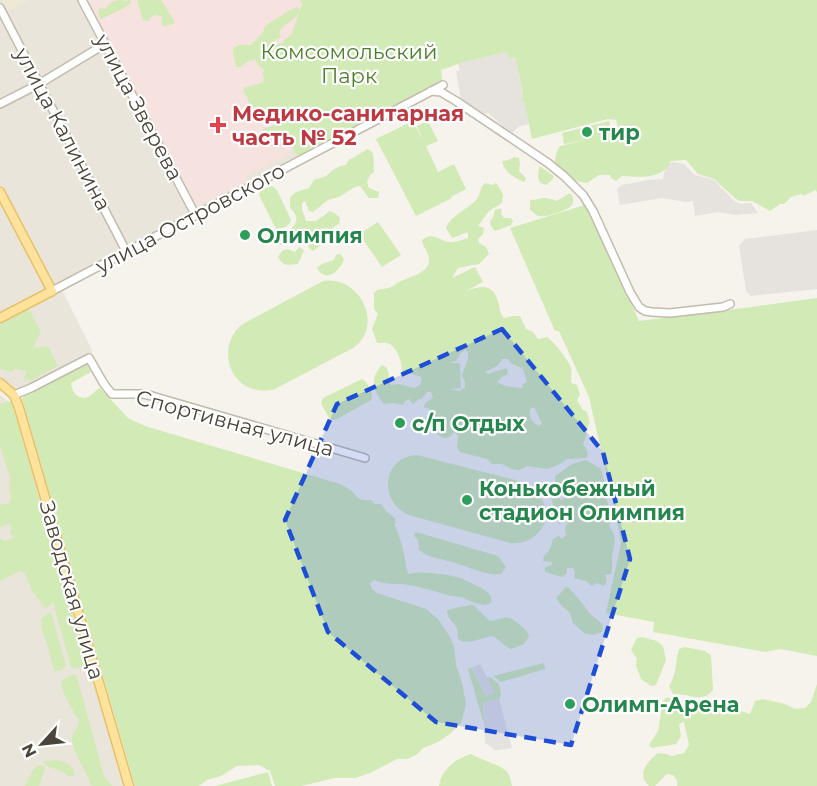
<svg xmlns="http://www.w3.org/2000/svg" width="817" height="786" viewBox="0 0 817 786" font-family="Montserrat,sans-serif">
<rect width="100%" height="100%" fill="#f6f3ec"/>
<path fill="#eae5da" d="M0,0H300V160L60,286L91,348L92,354L89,358L14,395L0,383Z
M0,395L9,402L56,537L129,786H0Z"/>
<path fill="#e6e2dd" d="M507,52L515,57L529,124L518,127L512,134L488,113L484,114L461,100L456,71L460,70L458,64L464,62Z
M673,162L684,164L695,175L714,180L734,201L741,204L751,203L758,213L735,215L718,212L695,216L693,201L685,202L662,198L620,205L617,189L622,185L648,180L663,179L666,165Z
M817,230V289L751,296L746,291L739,246L745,239Z"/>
<path fill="#efe8d6" d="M2,0H29L8,11Z"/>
<path fill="#f6e3e0" d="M88,0H300L302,5L269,100L294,149L289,152L290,154L245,177L247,181L197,206Z"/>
<path fill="#d2eab5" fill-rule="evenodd" d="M121,0L123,1L131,0V3C122,11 110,13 101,20L98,13L100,8L105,9C110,3 112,1 121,0Z
M137,0H161L173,19L175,22L173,24L164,26L162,24V17C157,13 150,16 148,21L143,20Z
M300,0H817V192L815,190L804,196L801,194L791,197L784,204H780L770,211L752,201H740L736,199L714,179L698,174L686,160L671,161C663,180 639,177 622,176L616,181L611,178L610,175H599L587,183C567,181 545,170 560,146L584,140L564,144L562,133L609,121L612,131L618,128L616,120L608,119L532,139L524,101H522L523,94L515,57L509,59L507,52L464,62L441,70L443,85L300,160C296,154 293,148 289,143C288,141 288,139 287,138C282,129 273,134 265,138L263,129L280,123L276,115L273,113L261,121L257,120L254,110L250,107L247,97L244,93V88L263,82L264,77L262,74L264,70L258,65L255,59L245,63L241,67H236L233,52L234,48L239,45H251L263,32L265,26L290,10L297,7L299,9V12L302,5ZM299,13L291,35L284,40L283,43L275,44V40L281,37L279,32C284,24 293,21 299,13Z
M413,121L423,141L417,126L428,121L438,141L426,146L438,172L454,164L466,189L451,197L452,198L416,216L376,139Z
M368,149L372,152C375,158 373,165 374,172L370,175L367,182L369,188L379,192L378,198H369L360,186L355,187L339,197L328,200L313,212L309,211L305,201L302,203V209L306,221H316L330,211L336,214L340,218L339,224C330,228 330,233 325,240C323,244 317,248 313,251L309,248L307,244L301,242L279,245L277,241L278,236C291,231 305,221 290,208V197L296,192L309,188L314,180L326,176L333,170L340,166L346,165L349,160Z
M514,157L519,158L520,164L519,171L526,178L524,182C513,177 505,173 502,161L509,160Z
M539,166L554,176L552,180L546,185L540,183L538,177Z
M485,183L492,185L496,183L503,194L502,203L489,211L478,226L484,228L483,234L478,239L479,243L486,247L489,254L479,264L458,268L452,278L475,267L483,282L464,292C481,285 494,282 499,305C500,311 500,313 504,318L513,316H520L526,329L533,332L538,339L547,337C554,342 568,359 571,368C572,373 571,378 571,383L577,385L580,395L577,400L582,409L587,412L590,423C584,431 588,435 583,444C586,449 589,451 587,458L567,459L560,464L548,469L527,466L519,470L512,469L502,464H492L487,459L460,452L457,448L458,435L454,432C449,440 442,439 436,433L437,425L433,423H428L425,420V418L429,413L430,409L424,407L425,403L433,398L431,392H427L422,399H419L413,404L409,399L405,401L403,405L393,403L384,404C373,391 369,379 382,365L386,367L389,373L388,380L391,385L399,384L414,388L420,385L422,378C416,373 409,375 402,372C402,364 398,349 391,345C388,342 381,343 377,343L372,329L378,314L374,309V293C379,287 384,290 391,287C394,286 396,283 399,282C407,278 428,273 429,262C430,253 423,248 422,240C435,230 441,244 453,242C456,242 465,239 468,238V232L452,238L446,228C452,214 466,211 476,200C481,195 479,188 485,183ZM465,350L468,352C469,363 464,366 462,376L465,382V387L460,391L450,389L461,388L460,363H448L456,361L460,354ZM502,359H508L511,363L523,369L527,382L523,384L522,388C514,388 503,386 497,382L502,377L508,374L507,368L488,374L485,372C492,368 498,368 502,359ZM534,407L542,423L539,426C531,422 529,417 530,409Z
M272,186L277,190L291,220C290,226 282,230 276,228L274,225L259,195L261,190Z
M568,194H571L573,197C573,201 574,203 571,206C566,211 545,218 538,216C535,214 533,212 530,210V200C543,200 542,195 556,201L562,198Z
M585,205L616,269L639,321L663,318L685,316L817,298V656L780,649L766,652L653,632L654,622L606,613L621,543L615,511L589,397L559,331H555L510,228Z
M498,209H502L501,214L504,218H511L513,221L511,225L495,231L491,226L490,221L493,217L495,210Z
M378,222L401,255L382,267L359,234Z
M299,247L304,250L298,264C287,265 284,267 278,257L282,251L287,249L295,252Z
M340,254L344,259C340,271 326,284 317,268L322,264L334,260L336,255Z
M323,281C360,275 385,326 353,348L275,389C235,400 212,352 241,325Z
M29,309L41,332L33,348L48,346L58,366L30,381L24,380L26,371L14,369L13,372L0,369V324Z
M85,365H87L91,372L71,383C72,392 77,400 88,397C93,395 95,390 100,388L128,418L145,426L340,484C343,486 346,487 349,489C359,497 356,501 371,500L375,504H381L386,511L395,518L396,523L394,524C398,531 404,551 405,559C406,565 406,569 409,574C421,571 448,574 460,578C466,580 471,583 477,586C482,588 494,594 491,602C487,610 466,599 461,597C459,597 453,596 451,596C435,592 418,585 401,584C392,584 383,584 374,580L370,583L372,589L377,593L426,609L438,619L450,637L454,647L456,665L462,683L466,704L461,723L451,733L438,742L423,748L416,755L407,759H397L370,773L355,778H335L301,786H275L270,771L259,765L237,766L221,776L207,780L199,786H135L22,399L25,395Z
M362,379C368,382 374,394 371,400L337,419L333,420L329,418L321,403L323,398Z
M8,401L11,402L16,417L86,663L85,666L74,669L71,667L53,602L50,606L45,608L43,606L32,591L24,572L20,571L0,581V538L4,541L14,538L10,533L12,528L10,524L5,525L0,528V505L9,503V499L12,498L9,490L10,477L0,446V404Z
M417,455L519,481C527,485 534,488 539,495C557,518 538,546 510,543L409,515C378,502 382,457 417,455Z
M586,460L601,469L605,485L596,482L593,486L601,497L606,494C607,505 613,515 609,526C619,539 613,545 612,559C612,564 613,568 611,574L605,575L607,581L604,586L597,583L592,586L586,581L574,578L575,573L573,568H567V573L562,577L545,572V567L552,565V562L543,561L544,556C550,551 551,546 553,539L559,536L562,539L566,535L565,528L568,523L564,522L559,524L555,514L552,500L554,497H558L562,501L566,493L557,490L555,485V476L572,464Z
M416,532L498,556L506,567L501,574C485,576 470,567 455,563C441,558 431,559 419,550L418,539L415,537L414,534Z
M566,587L569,588C576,595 582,603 588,611C592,617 598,619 603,625L602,632L593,635L584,633L573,623L570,613L560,604L556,598Z
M473,605L490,621C506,619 506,613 519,624C524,629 527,630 529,636L524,644L511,649C503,646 500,639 492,636C485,637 463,647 458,638C457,635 458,631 457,628C453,621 448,620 447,611C451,608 467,606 473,605Z
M49,612L52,615L66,666L60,671H55C51,664 51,656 48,647C45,637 40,630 41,619Z
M642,637L657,641L663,646L666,660L656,685L651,686L641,679L636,666L637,659L631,650L637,638Z
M685,647L705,651L711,655L713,690C702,704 689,693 673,694L669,686C677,674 675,662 679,649Z
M544,663L545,669L501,682L493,676Z
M471,667L486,696L494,692L487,678L490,677L499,684L501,694L499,699L483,703L484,720L483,721L468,669Z
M71,675H76L78,681L101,765L104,776L112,786H91C87,771 75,756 72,742C70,732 80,729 79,720C78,718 75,715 74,712C68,703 62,691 61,681Z
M817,684V786H677V780L673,775L667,774L655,786H649C636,774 647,762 658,753L666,754L672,756L684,753L689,745L684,722L679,724L681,736L676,744L652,748L649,745L658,731L663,701L667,697L674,700L679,709C697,712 703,704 717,705C727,705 740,711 750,714L755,701L763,699L785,704L795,709L805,708L811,702Z
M471,754C480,760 502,765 507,772C510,775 511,782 512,786H439C442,769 455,759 471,754Z
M57,760C66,763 75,765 74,776H68L62,771L49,767L42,762Z
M42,765L45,767L43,775L39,786H25C31,778 31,766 42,765Z
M268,772L272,786H215Z"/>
<path fill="#e5e3e0" d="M480,664L495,693L486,696L472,668Z
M499,699L512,748L499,750H493V748L485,743L483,703Z"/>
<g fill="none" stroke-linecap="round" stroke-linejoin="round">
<defs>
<path id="minor" d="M82,0L195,214
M0,8L126,251
M431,91L441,92L456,101L548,163L564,176L583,195L593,211L630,292L639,307L645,311L652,312L670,313L723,307L730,304
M0,104L39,84L105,44
M52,291L443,85
M14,395L31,388L89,358L104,384L112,394H143L152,396L365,458"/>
<path id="major" d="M0,192L52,291L0,318
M0,383L14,395L19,408L129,786"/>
</defs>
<use href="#minor" stroke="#c2bbae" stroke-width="10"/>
<use href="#major" stroke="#e6c16a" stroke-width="11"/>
<use href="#minor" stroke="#fff" stroke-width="7"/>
<use href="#major" stroke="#ffe39c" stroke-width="8"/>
</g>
<path fill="#1d4ed8" fill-opacity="0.2" stroke="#1d4ed8" stroke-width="4.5" stroke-dasharray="12 8" stroke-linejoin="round" d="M502,329L603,452L630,559L571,745L436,722L328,632L285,520L337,404Z"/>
<path fill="#e0444e" stroke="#fff" stroke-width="2" d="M215 116h6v6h6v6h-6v6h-6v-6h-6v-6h6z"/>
<g fill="#2e9e5b" stroke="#fff" stroke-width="2">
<circle cx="587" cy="132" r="6"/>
<circle cx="245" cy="235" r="6"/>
<circle cx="400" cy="423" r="6"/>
<circle cx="467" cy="500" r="6"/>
<circle cx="570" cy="704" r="6"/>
</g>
<g text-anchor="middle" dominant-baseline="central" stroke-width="4.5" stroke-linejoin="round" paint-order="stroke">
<g font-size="21" fill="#4a7f2a" stroke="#fff">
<text x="349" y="51">Комсомольский<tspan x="349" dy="24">Парк</tspan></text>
</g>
<g font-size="21" fill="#4b4439" stroke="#fff">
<text transform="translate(139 107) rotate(62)">улица Зверева</text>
<text transform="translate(63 129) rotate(62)">улица Калинина</text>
<text transform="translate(190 218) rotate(-28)">улица Островского</text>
<text transform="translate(235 423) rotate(15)">Спортивная улица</text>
<text transform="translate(72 590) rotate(74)">Заводская улица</text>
</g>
<g font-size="21" font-weight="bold" fill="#be3a42" stroke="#fff" text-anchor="start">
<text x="232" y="113">Медико-санитарная<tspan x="232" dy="24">часть № 52</tspan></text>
</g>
<g font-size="21" font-weight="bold" fill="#27864d" stroke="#fff" text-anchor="start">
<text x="599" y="132">тир</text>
<text x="257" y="235">Олимпия</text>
<text x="412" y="423">с/п Отдых</text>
<text x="479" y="488">Конькобежный<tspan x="479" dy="24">стадион Олимпия</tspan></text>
<text x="582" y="704">Олимп-Арена</text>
</g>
</g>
<g transform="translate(42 744) rotate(243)" stroke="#ffffff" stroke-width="4.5" paint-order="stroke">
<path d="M0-4.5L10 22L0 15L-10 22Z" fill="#4b4439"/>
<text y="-9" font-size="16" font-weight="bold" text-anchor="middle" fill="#4b4439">N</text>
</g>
</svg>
